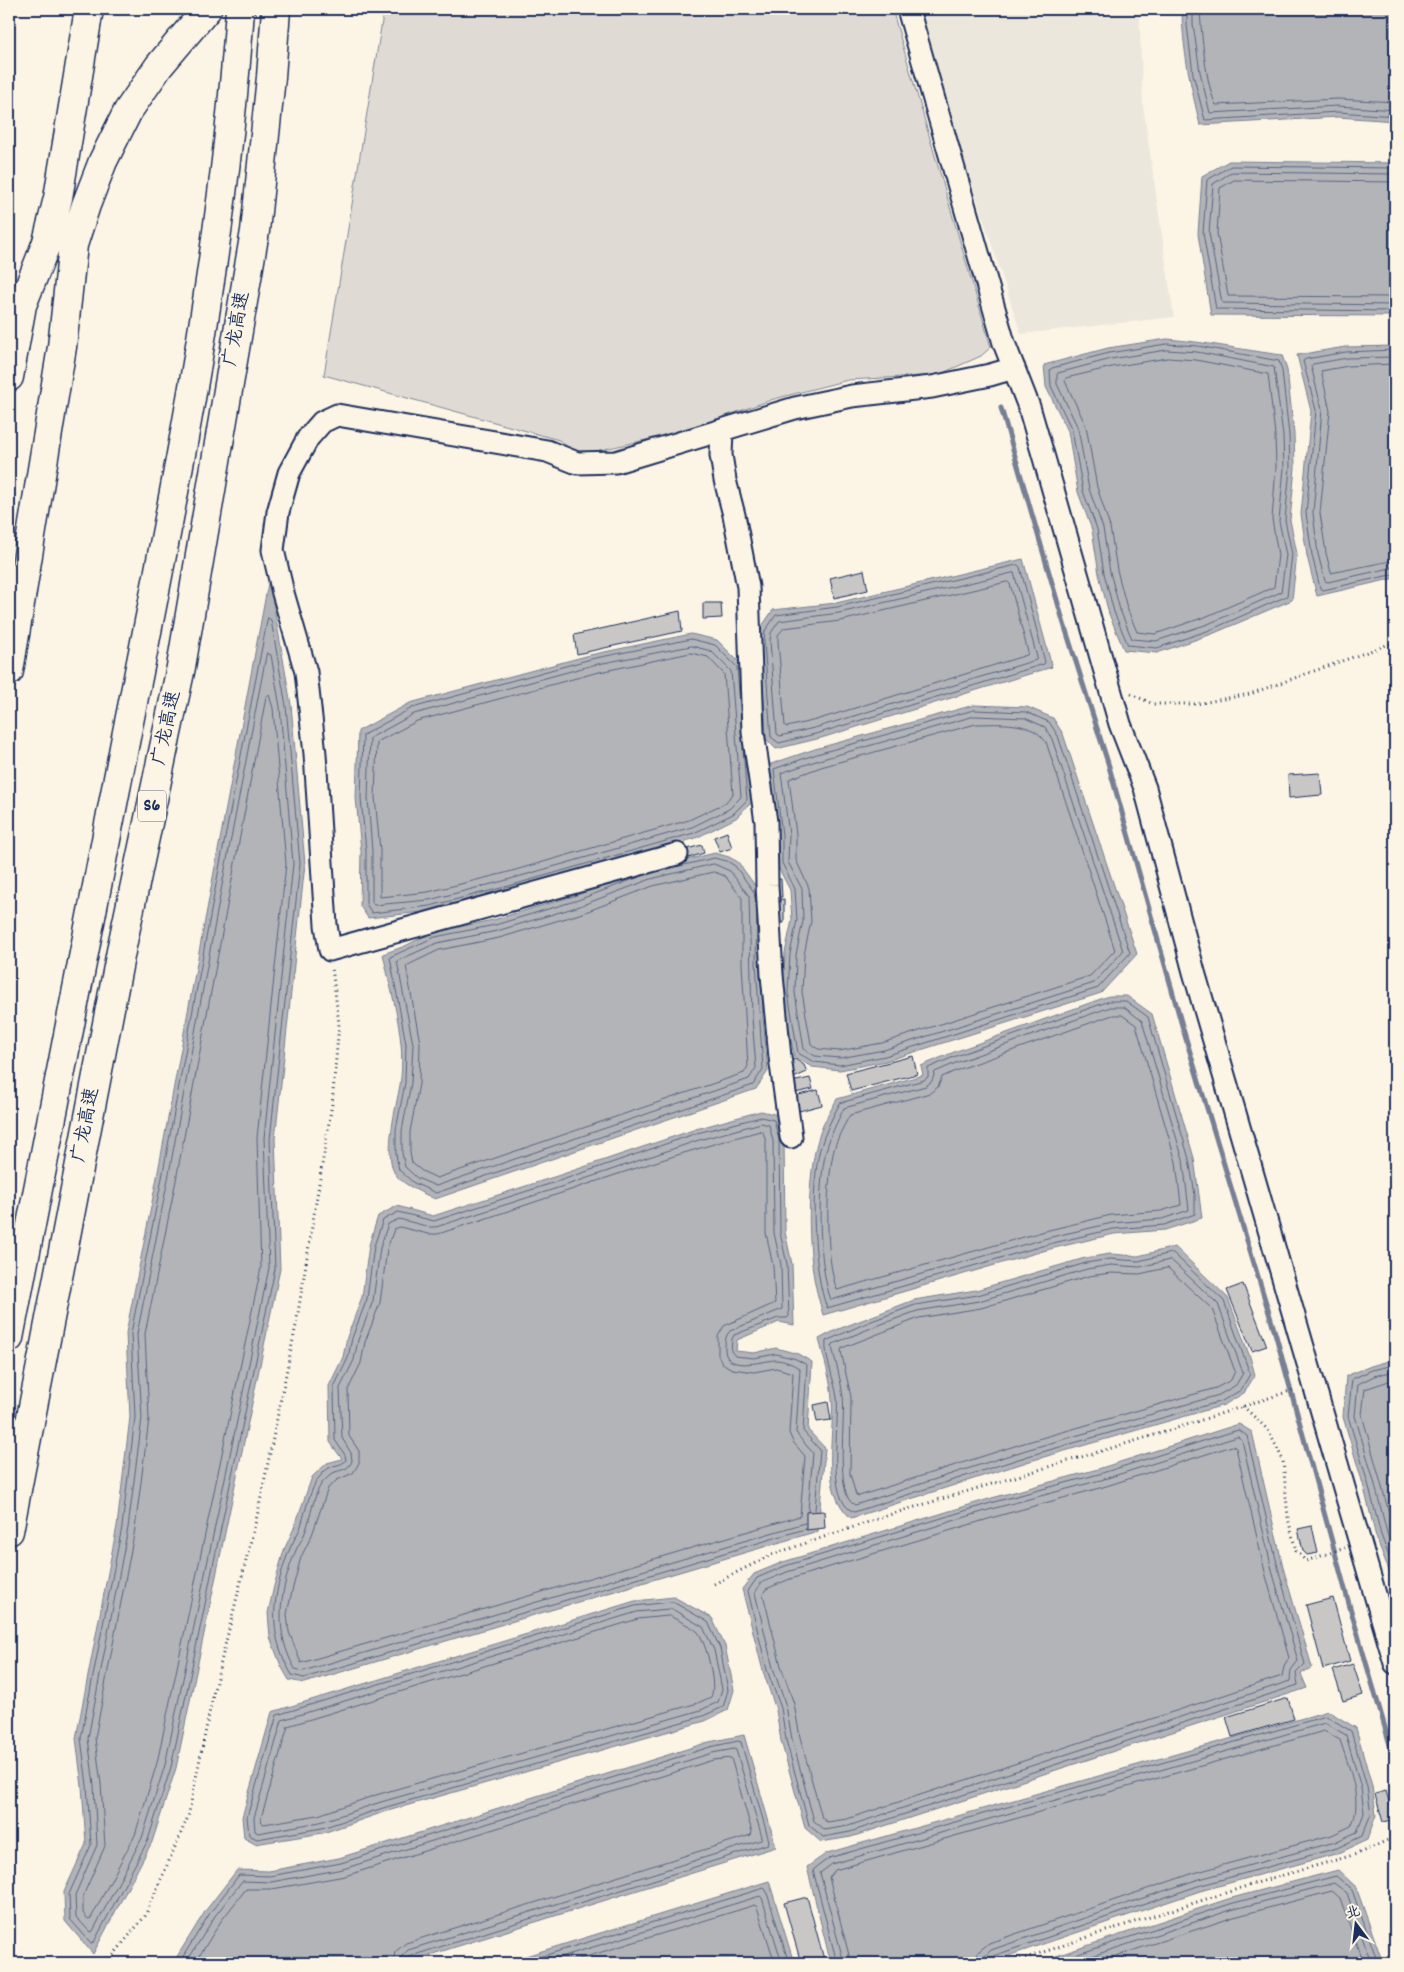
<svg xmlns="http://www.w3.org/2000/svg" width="1404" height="1972" viewBox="0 0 1404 1972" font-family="Dekko,'LXGW WenKai TC',sans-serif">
<rect width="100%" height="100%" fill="#fcf5e5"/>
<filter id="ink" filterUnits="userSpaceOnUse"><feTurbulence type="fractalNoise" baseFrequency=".02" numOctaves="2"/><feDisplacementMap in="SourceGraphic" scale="10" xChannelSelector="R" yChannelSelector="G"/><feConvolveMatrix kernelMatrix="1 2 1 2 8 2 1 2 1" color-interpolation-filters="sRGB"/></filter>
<g filter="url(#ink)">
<path fill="#ece7dc" d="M918,9H1139L1143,105L1174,317L1021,334L952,123Z"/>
<path fill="#dfdbd4" stroke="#7d8599" d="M384,9H892L991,347L981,356L938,375L848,380L774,399L677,433L578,455L559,440L324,375Z"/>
<path fill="#b2b4b8" stroke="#767f94" d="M1182,9H1395V121L1338,117L1200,125C1191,87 1182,48 1182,9Z
M1229,161L1395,163V316L1211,315L1198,234L1202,176Z
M1167,339C1206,342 1243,350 1282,355L1287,370L1294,434L1295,468L1290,520L1297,554L1292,600L1212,634L1157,653L1124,650L1109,614L1099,574L1092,530L1078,492L1068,431L1046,387L1044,365L1108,348Z
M1395,346V578L1317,596L1307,556L1301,514L1311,411L1297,355L1345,347Z
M1023,559L1052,667L821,738L776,749L766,739L765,711L759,641L760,629L773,610L836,603Z
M269,578L291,705L305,864L275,1139L280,1269L176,1768L152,1842L93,1954L65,1921L64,1892L86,1844L82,1786L76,1738L117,1526L130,1417L126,1333L157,1177Z
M691,634L717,640L742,665L752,802L736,818L696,838L510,891L431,911L368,918L360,906L361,851L356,798L358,731L410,703L590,655Z
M974,705L1027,707L1053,718L1063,734L1137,954L1101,993L886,1061L840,1070L812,1067L794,1057L783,994L785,953L792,920L790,890L777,865L778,836L768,765L815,749Z
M715,853L729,857L738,862L759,891L763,1018L768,1071L756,1089L435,1199C423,1193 400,1184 394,1172C384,1151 396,1108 400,1085C407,1042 392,996 383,954L405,946L433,932L493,920L577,895L648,869Z
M1109,996H1127L1152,1014L1194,1158L1202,1218L1165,1230L1114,1234L1050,1249L823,1315C820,1303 816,1291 814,1278C807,1239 807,1170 820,1133C824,1121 831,1110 837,1099L923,1075L921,1066L954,1052Z
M761,1111L778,1115L784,1139L785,1232L792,1264L794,1325L779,1322L737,1340L736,1351L754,1353L776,1348L798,1354L812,1362L808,1430L825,1448L818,1531L304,1683L289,1680L281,1666L270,1637L268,1613L274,1586L284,1550L294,1528L312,1477L327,1463L342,1459L330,1442L329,1386L343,1357L347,1337L362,1297L369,1245L378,1216L397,1206L433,1216L563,1174L696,1129Z
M1175,1247L1228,1298L1250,1357L1255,1375L1244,1393L1224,1405L1030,1461L851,1518C819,1490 835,1438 832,1400C831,1380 824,1359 819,1339L836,1330L914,1300L976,1290L1085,1258L1110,1254L1138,1256Z
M1395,1359V1586L1376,1537L1363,1484L1343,1417L1346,1376L1371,1366Z
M1239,1424L1252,1432L1284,1571L1312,1667L1301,1674L1307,1688L851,1837L821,1842L805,1828L781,1741L776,1710L763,1671L742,1589L754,1574L783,1562L992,1498L1098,1469Z
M674,1597L712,1618L725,1646L734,1690L728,1710L705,1721L384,1812L323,1833L255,1844L244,1838L242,1817L272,1712L635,1601Z
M1328,1711L1356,1728L1372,1786L1376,1815L1367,1840L1339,1853L1200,1891L987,1963H833L828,1952L807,1867L827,1853Z
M744,1735L776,1847L404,1963H173L206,1910L237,1870L269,1871L339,1858L709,1742Z
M1338,1870L1356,1887L1383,1963H1035L1228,1899Z
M769,1881L794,1963H503Z"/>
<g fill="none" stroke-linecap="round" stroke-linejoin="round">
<path stroke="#576482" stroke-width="1" d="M1187,9V25L1193,74L1205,120L1338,112L1395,116
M1193,9V24L1200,72L1210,113L1338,106L1395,110
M1200,9C1201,32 1206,86 1216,105L1338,99L1395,102
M1395,168L1231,166L1207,180L1203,233L1216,309L1395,311
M1395,174L1232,172L1213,184L1209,233L1222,303L1395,305
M1395,182L1234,180L1220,188L1217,233L1228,296L1395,297
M1167,344L1198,346L1279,361L1282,371L1289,435L1290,468L1285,520L1292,554L1287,596L1210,630L1157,648L1128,645L1114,612L1104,573L1097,529L1083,491L1072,430L1051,386L1050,370L1052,368L1109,353Z
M1167,350L1197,352L1274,367L1283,435L1284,468L1279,521L1286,555L1281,592L1208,624L1156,641L1132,639L1120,610L1110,572L1103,528L1089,489L1078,428L1057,384V375L1058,373L1111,359Z
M1395,350L1346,352L1306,359L1303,361L1316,410L1306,513L1312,555L1320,588L1323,590L1395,574
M1395,357L1347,358L1313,364L1311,366L1322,410L1313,513L1318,554L1325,581L1328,582L1395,567
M1168,358L1196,360L1268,374L1275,435L1276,467L1272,519L1278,555L1274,587L1205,617L1155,634L1137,632L1127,608L1117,570L1110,527L1097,487L1086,426L1065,381L1066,378L1112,367Z
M1395,364L1348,366L1321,371L1330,411L1320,513L1326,553L1331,573L1395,560
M1018,565L1020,567L1045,662L1044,664L819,733L779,743L771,737L764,641L765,631L776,615L837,607Z
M1014,573L1037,657L1036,660L818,727L780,736L777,734L770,641L771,633L779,621L839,613Z
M1008,582L1010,584L1028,652L1027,655L816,720L787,727L785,726L778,641V635L784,628L840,621Z
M268,618L271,620L286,706L300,864L270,1139L275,1269L171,1767L148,1840L94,1942L91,1943L70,1919L69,1894L91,1845L87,1785L81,1738L122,1527L135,1417L131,1333L162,1178L214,895Z
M692,646L711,651L731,671L741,797L729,809L692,827L507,880L429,900L374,905L372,902V851L368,798L370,738L414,714L593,665Z
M267,653L271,655L280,707L293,864L264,1138L269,1268L165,1765L142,1838L93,1931L90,1932L76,1917L75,1895L97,1845L94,1785L88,1738L128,1528L142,1418L137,1334L168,1179L220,896Z
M691,653L708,657L724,674L733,794L725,803L689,820L505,873L428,892L380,897V850L375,797L377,742L417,721L595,673Z
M269,695L273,708L286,864L257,1138L261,1268L157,1763L135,1835L91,1918L88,1919L83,1913V1896L105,1846L101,1784L95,1738L135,1529L149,1419L145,1334L176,1180L266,697Z
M740,705L737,667L715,645L691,639L591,659L412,708L363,735L361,798L366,851V904L372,913L430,906L509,886L694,833L733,814L747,800L743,748
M974,710L1026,712L1049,722L1058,736L1130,953L1098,988L885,1056L840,1065L814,1062L798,1053L788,993L790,954L797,920L795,889L782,863V835L774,769L817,754Z
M975,716L1025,718L1045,727L1052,739L1123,951L1094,983L884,1050L840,1058L815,1056L804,1049L795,993L796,955L803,921L802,889L788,862L789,834L781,773L819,760Z
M976,724C1000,724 1031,720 1046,742L1115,950L1090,976L882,1043L839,1051L818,1049L811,1044L802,992L804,955L811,921L809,888L796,860V834L789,779L821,767Z
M714,864L730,871L749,896L752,1018L756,1068L749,1079L436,1186L417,1178L405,1167L402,1153V1131L411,1083L413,1044L397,961L437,943L497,931L580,906L651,879Z
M667,869L714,858L727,861L735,866L754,892L756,905
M714,872L725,876L742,898V964L748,1066L744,1073L437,1178L422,1171L412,1163L410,1153V1132L419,1084L420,1043L406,966L439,950L499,938L583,913L653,886Z
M642,876L578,900L495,925L435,937L390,957L406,1044L405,1083L396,1130V1154L399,1170L414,1183L436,1193L753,1085L763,1069L756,963L757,912
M1110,1001H1126L1148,1017L1189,1159L1195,1195V1214L1164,1225L1113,1229L1049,1244L827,1308C813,1272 810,1186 820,1149C825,1132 832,1118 840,1103L924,1080L928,1077V1068L956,1056Z
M1111,1007H1124L1142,1021L1183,1160L1189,1210L1162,1219L1112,1223L1047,1238L831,1300C818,1265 817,1188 826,1151C830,1136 837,1122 844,1108L926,1086L932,1081L935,1072L958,1062Z
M1113,1015H1122L1136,1025L1176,1162L1181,1205L1161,1211L1111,1215L1045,1231L837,1290C825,1257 826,1189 833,1154C836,1140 843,1127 850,1115L930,1093L938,1087L942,1077L960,1069Z
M760,1131L763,1132L766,1142V1233L773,1266L775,1303L724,1326L718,1336V1355L722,1363L732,1369L754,1372L776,1368L793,1373L789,1433L793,1442L805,1456L800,1516L301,1663L289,1632L287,1614L292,1591L301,1557L312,1535L328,1488L337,1480L353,1473L359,1463V1451L349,1436L348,1390L361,1363L365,1342L380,1303L387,1249L394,1229L400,1227L428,1234H438C545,1200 651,1160 760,1131Z
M1173,1253L1224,1301L1250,1374L1241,1390L1222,1401L1028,1456L854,1512C825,1501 840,1423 837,1398C835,1381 824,1357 826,1341L869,1322L915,1305L978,1295L1086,1263L1110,1259L1138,1261Z
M1171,1260L1218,1304L1243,1373L1236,1385L1219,1395L1026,1450L855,1505C834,1497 846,1417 843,1397C841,1380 836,1363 832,1347L833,1344L871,1328L917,1311L979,1301L1087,1269L1111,1265L1139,1267Z
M1168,1268L1212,1309L1235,1371L1231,1380L1216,1388L1024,1443L859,1496L856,1495L850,1474L851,1397L841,1351L842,1348L919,1318L981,1308L1089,1276L1111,1273L1139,1274Z
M1395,1365L1372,1370L1352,1379L1348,1416L1368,1483L1381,1535L1395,1572
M1395,1371L1374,1376L1358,1384L1355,1416L1374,1481L1387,1533L1395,1555
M1395,1379L1365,1389L1362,1415L1395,1534
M1239,1430L1247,1436L1279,1572L1305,1664L1296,1673L1298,1685L850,1832L823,1837L809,1825L786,1740L781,1708L767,1670L748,1591L757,1578L785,1566L994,1502L1099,1474Z
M1238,1437L1242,1440L1273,1574L1298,1661L1291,1670L1290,1681L848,1826L825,1830L814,1821L792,1739L786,1706L773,1668L755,1593L761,1583L787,1572L995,1508L1101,1480Z
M1233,1446L1236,1448L1266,1576L1289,1658L1284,1667L1282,1676L847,1819L827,1822L822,1818L800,1737L794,1704L781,1666L763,1594L766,1589L790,1579L998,1516L1103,1487Z
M805,1523L303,1671L295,1669C274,1632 279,1594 294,1555C297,1546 303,1539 306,1530C311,1516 313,1496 322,1483C325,1480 330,1475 333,1473C341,1469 348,1471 352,1461L351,1453L342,1438L340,1388L354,1360L358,1340L373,1301L380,1248L388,1224L399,1219L430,1227H436L567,1185L699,1140L761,1123L769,1125L773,1141L774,1233L781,1265L782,1309L730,1331C725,1336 725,1342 725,1349C725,1373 762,1361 775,1360C783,1360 794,1364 800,1369L796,1432L799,1437L813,1453L808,1511
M805,1529L304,1678L292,1675C267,1633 272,1597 288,1553C291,1545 296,1537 300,1529C305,1514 308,1496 316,1482C319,1477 325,1470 329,1468C335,1464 342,1466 346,1460L345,1455L335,1440L334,1387L348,1358L352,1338L367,1299L374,1246L383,1220L398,1212L434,1221L565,1179L697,1133L761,1117L774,1120L779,1140L780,1233L787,1264L789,1316L787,1318H778L734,1335L732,1339L731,1351L735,1356L754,1358L776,1354L796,1359L807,1365L803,1431L820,1450L815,1510
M673,1602L708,1622L720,1648L728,1690L723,1707L703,1716L383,1808L322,1828L257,1839L249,1835L247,1817L277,1715L635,1606Z
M672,1609L703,1627L714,1650L722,1689L718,1702L701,1710L381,1802L320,1822L258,1833L255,1831L254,1818L282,1720L637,1612Z
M670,1616C677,1620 693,1627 698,1632C706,1642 717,1686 711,1697L698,1703L379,1794L318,1815L264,1824L262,1823L261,1818L288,1726L638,1619Z
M179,1963L210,1913L239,1875L270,1876L341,1863L710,1747L738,1741L741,1742L769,1841L768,1844L411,1956L407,1959L406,1963
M186,1963L215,1916L242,1881L271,1882L343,1869L712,1753L734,1749L736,1750L762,1837L761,1840L408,1950L402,1956L400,1963
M195,1963L221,1921L246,1889H272L345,1876L713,1760L731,1758L752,1832L751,1835L406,1943L395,1952L393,1963
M520,1963L764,1888L766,1890L789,1963
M541,1963L760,1896L762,1898L782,1963
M566,1963L755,1905L757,1907L775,1963
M837,1963L813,1870L829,1858L1326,1716L1351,1731L1367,1787L1371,1814L1362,1836L1337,1848L1198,1886L993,1956L990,1959L989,1963
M844,1963L820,1873L832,1864L1325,1723L1346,1735L1361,1788L1364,1813L1357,1832L1335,1842L1196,1880L991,1950L985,1956L983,1963
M851,1963L829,1877L835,1870L1324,1731L1340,1740C1348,1765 1364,1802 1351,1826L1332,1835L1194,1873L989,1943L978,1952L976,1963
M1051,1963L1230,1904L1336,1876L1352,1890L1378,1963
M1071,1963L1231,1910L1334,1883L1347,1893L1371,1963
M1095,1963L1234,1917L1332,1891L1340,1898L1363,1963"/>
<path stroke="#767f94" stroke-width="5" d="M1001,408L1064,624L1108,763L1183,1029L1276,1336L1349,1604L1395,1762"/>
</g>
<path fill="#c8c7c6" stroke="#1b2f5e" d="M864,570L868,590L834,598L830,578Z
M703,603H721L722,618L703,619Z
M680,611L682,631L577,654L574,635Z
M1320,773L1322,795L1289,798L1288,775Z
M727,832L732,848L720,852L714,837Z
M702,845L704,853L685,859L683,850Z
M781,879L782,897L772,898L770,880Z
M784,899V923H773V900Z
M913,1056L917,1074L851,1091L846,1073Z
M795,1059L804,1065L807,1072L791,1079L785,1063Z
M810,1078L813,1089L795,1093L792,1082Z
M818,1090L822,1105L799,1111L795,1096Z
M1243,1284L1267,1346L1252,1351L1227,1290Z
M828,1402L831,1420L817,1422L814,1405Z
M824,1511L825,1528L806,1530V1512Z
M1312,1526L1318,1553L1307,1555L1303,1551L1298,1529Z
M1333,1598L1350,1661L1323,1669L1306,1605Z
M1353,1664L1363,1695L1343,1701L1333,1670Z
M1288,1698L1294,1719L1232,1737L1226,1717Z
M1386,1791L1394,1819L1383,1822L1375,1794Z
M1395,1850V1872L1389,1851Z
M807,1897L825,1963H801L784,1903Z"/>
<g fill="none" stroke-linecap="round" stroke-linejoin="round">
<defs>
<path id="minor" d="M908,9L1004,343L1029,407L1044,458L1120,724L1145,788L1194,972L1395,1663
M722,431L721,455L725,480L734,515L748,587L753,732L766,822L767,885L772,975L780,1057L791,1137
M677,854L330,950L326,925L315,754L306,672L283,593L273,550L278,512L289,473L308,438L322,422L337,415L547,451L577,463L616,462L795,408L852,396L932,387L990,375L1014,368"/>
<path id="highway" d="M9,377L22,305L47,242L58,198L89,9
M9,671L62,347L73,245L86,205L103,161L128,111L159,66L207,9
M9,1338C48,1136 87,934 127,732C175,493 224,253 240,9
M9,1531L122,946L181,667L255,231L271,77L276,9"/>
</defs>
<use href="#minor" stroke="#1b2f5e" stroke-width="25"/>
<use href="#highway" stroke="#1b2f5e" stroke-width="31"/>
<path stroke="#1b2f5e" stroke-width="3" stroke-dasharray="1 4" stroke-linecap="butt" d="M1131,694L1153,704H1196L1250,694L1395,642
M1243,1406L1268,1430L1283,1460L1288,1518L1296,1551L1306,1561L1345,1548
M714,1584L771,1555L895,1513L1168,1431L1296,1389
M107,1963L145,1916L188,1817L214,1690L258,1512L296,1325L332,1104L339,1024L332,967
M1011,1963L1106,1931L1266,1880L1357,1854L1395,1837"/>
<use href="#minor" stroke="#fcf5e5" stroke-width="21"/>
<use href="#highway" stroke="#fcf5e5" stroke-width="28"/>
</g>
</g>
<g text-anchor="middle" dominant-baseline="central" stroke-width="4" stroke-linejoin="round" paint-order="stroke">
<rect fill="#fcf5e5" stroke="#5e6a86" stroke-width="1" x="138" y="790.5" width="28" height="31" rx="4"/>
<g font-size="18" font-weight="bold" fill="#1b2f5e">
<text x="152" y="806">S6</text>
</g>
<g font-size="19" fill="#1b2f5e" stroke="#fcf5e5">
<text transform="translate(238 329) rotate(-80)">广龙高速</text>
<text transform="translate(168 728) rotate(-78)">广龙高速</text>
<text transform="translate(87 1125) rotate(-79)">广龙高速</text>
</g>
</g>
<rect width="1404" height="1972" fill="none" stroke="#fcf5e5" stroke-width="30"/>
<rect x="15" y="15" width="1374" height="1942" fill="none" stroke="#1b2f5e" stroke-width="2" filter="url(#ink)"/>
<g transform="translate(1356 1924) rotate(345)" stroke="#fcf5e5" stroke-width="4" paint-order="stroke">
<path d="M0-4L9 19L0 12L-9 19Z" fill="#1b2f5e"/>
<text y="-8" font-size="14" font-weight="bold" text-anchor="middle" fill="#1b2f5e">北</text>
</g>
</svg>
